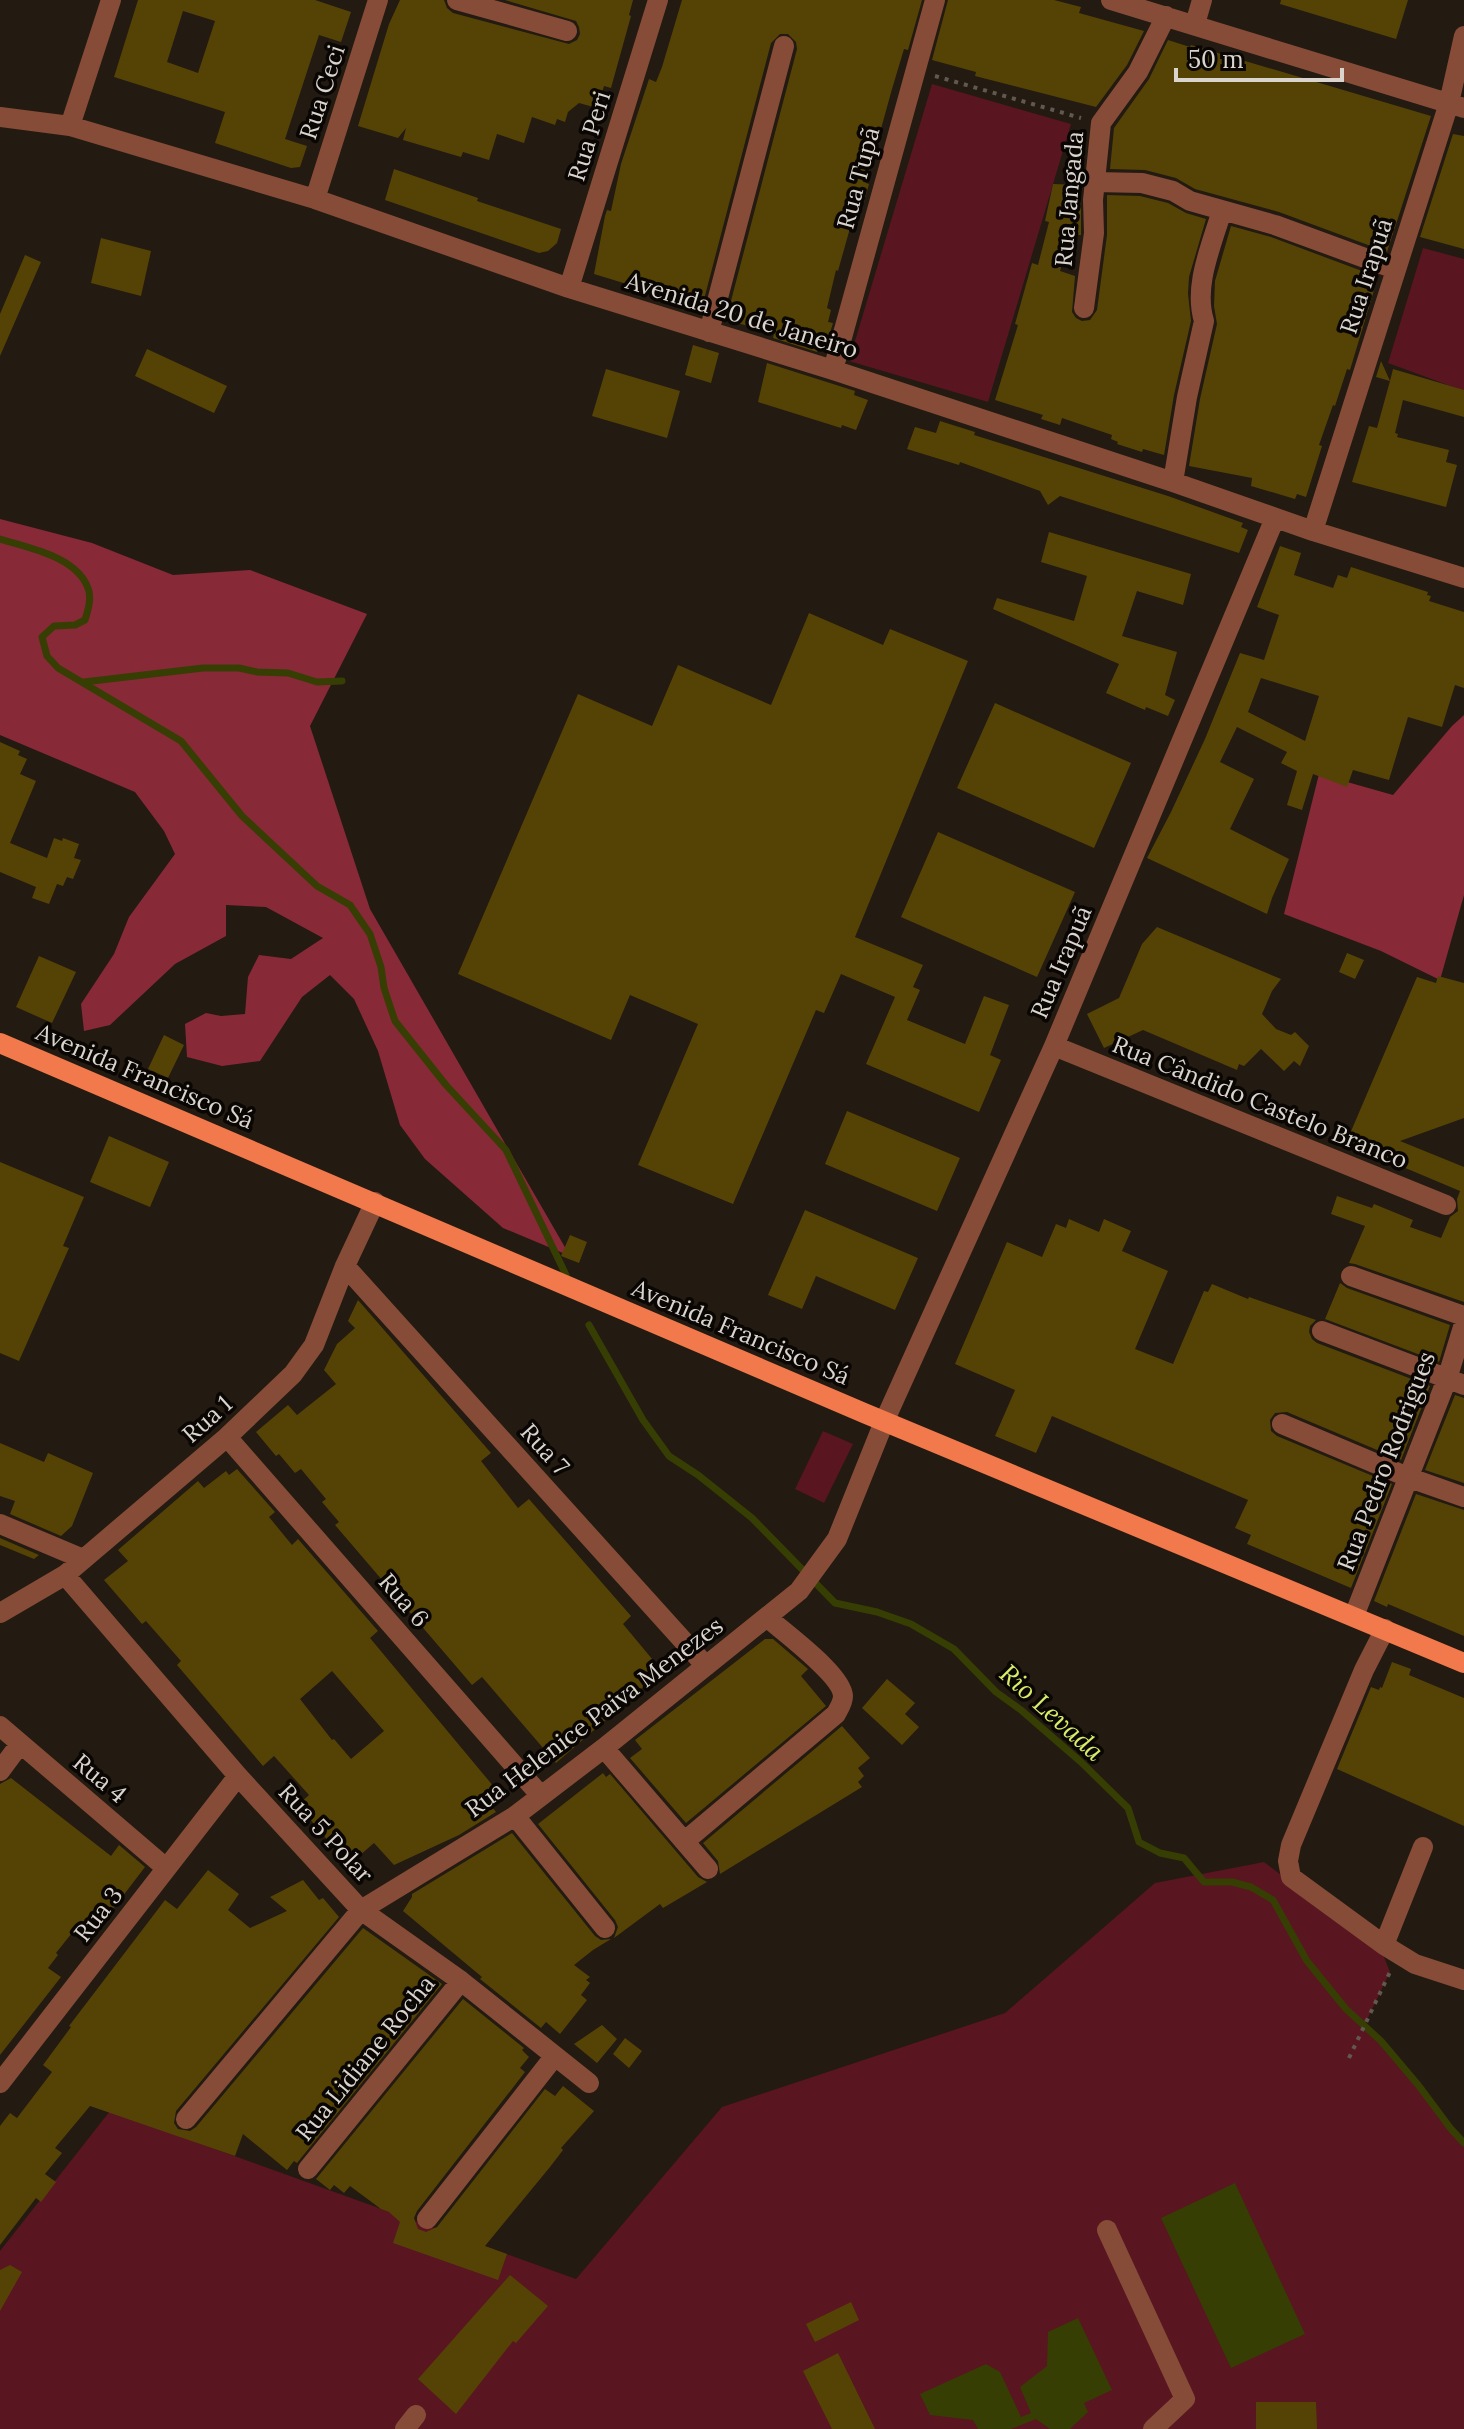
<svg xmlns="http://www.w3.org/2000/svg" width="1464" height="2429" viewBox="0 0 1464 2429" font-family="Lora,serif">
<rect width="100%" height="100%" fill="#231a11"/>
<path fill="#591520" d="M932,84L1071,124L988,402L849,361Z
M1423,248L1464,259V391L1388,363Z
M823,1431L853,1444L824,1503L795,1489Z
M1264,1862L1382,1952L1390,1972L1364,2026C1385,2045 1404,2066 1421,2087C1435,2106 1447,2126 1464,2143V2429H0V2251L110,2111L576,2279L722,2107L1005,2013L1155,1883Z"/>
<path fill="#882938" d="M0,519L92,543L173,575L250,570L367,614L310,726L370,909L570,1256L503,1228L425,1159L400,1125L378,1051L354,999L330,975L302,997L260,1061L222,1066L187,1057L185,1024L206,1013L221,1016L245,1014L248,977L259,955L291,959L323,938L266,907L226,905V936L175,964L110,1025L84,1031L81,1004L114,954L129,917L175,854L164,831L135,792L0,735Z
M1464,715V895L1440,980L1381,951L1284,914L1319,774L1393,795L1452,726Z"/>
<path fill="#373e03" d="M1235,2183L1305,2334L1231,2368L1161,2218Z
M1078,2318L1112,2390L1084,2403L1088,2412L1070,2429H1050L1036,2419L1011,2429H978L973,2420L930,2415L920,2394L986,2364L1000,2372L1021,2417L1031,2413L1020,2387L1047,2366L1048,2332Z"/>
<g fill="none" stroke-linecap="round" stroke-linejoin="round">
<path stroke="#373e03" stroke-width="7" d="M0,539C28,548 76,556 88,588C92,598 88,610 85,620L75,625L54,626L42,637L47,656L58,668L181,741L242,816L317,886L350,905L370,934L381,967L384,988L395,1021L446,1085L506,1150L566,1275
M84,682L203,668H239L257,672L288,673L317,682L342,681
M589,1325L643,1420L669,1456L698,1475L752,1518L835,1603L877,1612L911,1624L954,1649L996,1692L1021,1710L1081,1762L1128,1808L1139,1842L1160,1853L1184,1858L1204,1882H1232L1251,1887L1273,1900L1307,1961L1346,2009L1381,2041L1419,2086L1451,2129L1464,2143"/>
</g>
<path fill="#554306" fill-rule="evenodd" d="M138,0H315L351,12L341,42L319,35L287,133L285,139L307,146L300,167L291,168L215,143L225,112L114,77ZM183,11L215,21L198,73L167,62Z
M400,0H444L447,8L453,13L569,44L577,40L580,34L579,27L576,21L505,0H633L629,15L631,16L611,88L604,86L597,108L579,103L568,112L565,122L557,119L555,125L532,117L524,143L497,134L489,160L463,152L461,157L403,140L406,128L398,138L358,126L389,24Z
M682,0H922L908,50L904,49L892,89L866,183L869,184L864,202H862L859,216L856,215L854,221H852L838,271L836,270L827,308L831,310L828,322L833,323L826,346L820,344L817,352L773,338L774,333L726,320L797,49L796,42L788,34H780L771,43L702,307L594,274L605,216L607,210L611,211L621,164L649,79L656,82L662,67Z
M948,0H1054L1081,7L1079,13L1144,31L1127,65L1096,107L975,76L976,72L932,60Z
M1281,0H1408L1396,39L1280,4Z
M1168,40L1190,47L1191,45L1431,116L1387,252L1279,212L1195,189L1176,178L1145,170L1110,169L1114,128L1149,79Z
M1453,134L1464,136V249L1420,237Z
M394,169L478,198L477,201L561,229L557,243L548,251L539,253L385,200Z
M1053,184L1081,185V235H1069L1060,271L1075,276L1072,312L1076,318L1082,321L1090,320L1097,310L1107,235V195L1140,196L1168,203L1186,213L1206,219L1189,277L1188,294L1191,321L1174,395L1164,455L1143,449L1142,452L1117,444L1118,442L1111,439L1112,435L1062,418L1060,425L1041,419L1043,415L995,400L1018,325L1015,324L1032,263L1038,265L1049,222L1045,221Z
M1231,226L1271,237L1378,277L1350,370L1347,369L1335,406L1333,405L1319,445L1322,446L1306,497L1297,494L1295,499L1251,486L1252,478L1189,466L1200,399L1217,324L1214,306L1215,281Z
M101,238L151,251L141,296L91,283Z
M25,255L41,262L0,356V314Z
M693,345L719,353L711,383L685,375Z
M147,349L227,386L214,413L135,376Z
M1381,361L1390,381L1393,369L1464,390V417L1403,400L1395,433L1398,434L1397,437L1449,450L1446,462L1457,465L1446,507L1352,482L1369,426L1377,428L1390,381L1376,377Z
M767,363L855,391L854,395L868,400L856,430L842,425L841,428L758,402Z
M606,369L680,391L667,438L592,416Z
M940,421L975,432L974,435L1168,496L1243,523L1241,527L1248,530L1239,553L1060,496L1048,505L1040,491L960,462L959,465L907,449L915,427L936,433Z
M1049,532L1191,574L1183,605L1137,591L1122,636L1177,652L1165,695L1175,700L1168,716L1146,707L1145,710L1106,693L1119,664L993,609L997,598L1074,621L1087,576L1041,562Z
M1280,546L1301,553L1294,575L1333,588L1338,575L1347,578L1351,567L1428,592L1427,595L1431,596L1429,601L1464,612V688L1455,685L1442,727L1408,717L1389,780L1353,770L1347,787L1313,774L1302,810L1287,805L1297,771L1281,763L1287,752L1237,727L1220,762L1254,779L1230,829L1289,859L1272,898L1267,914L1147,858L1171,812L1205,739L1240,653L1264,660L1279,615L1257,607ZM1261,678L1319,696L1305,741L1248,712Z
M809,613L883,645L890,629L968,661L855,937L923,965L913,987L920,990L907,1020L965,1044L984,996L1009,1005L990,1055L1001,1060L979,1112L866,1064L895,997L841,974L824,1013L816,1010L733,1204L638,1165L698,1024L630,995L611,1040L458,974L578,694L652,726L678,665L771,705Z
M995,703L1131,763L1094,848L957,788Z
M0,742L20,751L18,755L27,759L20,774L36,781L10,843L47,858L54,838L62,841L63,838L79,844L74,858L81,860L73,879L67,877L63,886L57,884L49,904L32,898L36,887L0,872Z
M938,832L1075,892L1037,977L901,917Z
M1157,927L1281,979L1272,991L1262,1014L1276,1029L1291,1035L1295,1032L1309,1046L1300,1066L1294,1061L1284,1071L1261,1049L1244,1066L1239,1064L1237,1070L1143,1030L1104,1048L1087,1014L1119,998L1142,944Z
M1347,953L1364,960L1355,979L1339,972Z
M39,956L76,972L52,1023L16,1007Z
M1438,976L1464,983V1118L1400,1141L1464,1167V1302L1355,1264L1349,1263L1365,1226L1331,1214L1337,1196L1372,1208L1374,1204L1413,1220L1410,1227L1441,1238L1450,1217L1458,1211L1457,1199L1460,1191L1346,1143L1417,977L1436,983Z
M164,1035L184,1045L168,1078L148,1069Z
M847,1111L960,1158L937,1211L825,1164Z
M109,1136L169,1162L150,1207L90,1182Z
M0,1162L84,1197L63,1246L69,1248L19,1361L0,1353Z
M805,1210L918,1258L895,1310L816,1276L802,1309L768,1295Z
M1069,1219L1099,1232L1104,1219L1131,1231L1122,1251L1168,1271L1135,1349L1173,1364L1204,1291L1208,1292L1212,1284L1248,1299L1249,1297L1316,1320L1310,1326L1309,1332L1312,1339L1317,1343L1430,1386L1401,1460L1287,1412L1275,1413L1270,1420L1271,1431L1277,1436L1392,1484L1351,1588L1247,1544L1251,1535L1235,1528L1248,1500L1052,1416L1036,1453L995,1436L1015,1390L955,1364L1007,1242L1042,1257L1056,1224L1066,1228Z
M570,1235L587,1242L579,1263L561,1256Z
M1340,1283L1347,1288L1450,1325L1439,1362L1325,1319Z
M358,1300L491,1453L481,1461L518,1508L529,1499L631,1616L623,1624L662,1671L556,1763L482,1677L472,1685L335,1525L339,1522L322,1502L326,1499L301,1469L295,1473L279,1454L276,1456L256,1432L288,1405L297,1415L336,1384L324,1370L337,1344L355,1328L348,1321Z
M1455,1395L1464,1398V1483L1425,1470Z
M0,1443L44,1462L48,1453L93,1473L72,1526L61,1536L10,1514L15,1501L0,1496Z
M237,1469L275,1512L269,1517L292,1545L298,1539L378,1631L370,1638L499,1793L488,1802L496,1812L459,1835L394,1865L374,1843L359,1856L356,1853L346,1862L304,1812L306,1810L300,1803L309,1795L274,1756L263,1766L177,1665L181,1661L146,1621L142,1624L104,1580L128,1561L118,1550L198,1481L204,1488L226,1471L229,1475ZM332,1671L384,1731L351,1759L334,1739L332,1740L300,1699Z
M1416,1494L1464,1510V1636L1388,1604L1387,1607L1374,1601Z
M0,1539V1538L39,1555L34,1559L0,1545Z
M765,1639H773L808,1669L801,1676L826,1706L686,1823L630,1758L642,1749L635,1740Z
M1392,1662L1411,1669L1409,1675L1464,1698V1826L1337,1769L1371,1687L1379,1690L1380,1687L1382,1688Z
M887,1679L915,1703L905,1714L919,1727L902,1745L862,1708Z
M842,1726L870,1758L858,1768L864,1776L858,1782L862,1787L720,1874L718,1861L703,1843Z
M603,1773L606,1777L610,1774L698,1877L707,1882L663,1908L660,1904L614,1938L618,1927L615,1920L538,1824Z
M11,1778L111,1856L119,1845L145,1867L93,1935L79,1924L56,1953L58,1955L48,1968L61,1977L0,2055V1784Z
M512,1833L595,1936L601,1940L611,1939L593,1950L574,1965L590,1977L586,1980L590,1983L581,1995L587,2000L560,2034L546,2022L541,2028L480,1979L482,1977L403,1911L412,1897V1894Z
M208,1870L239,1894L228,1910L250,1928L287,1911L270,1897L303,1880L319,1900L323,1898L339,1917L176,2111L174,2123L178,2129L190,2131L196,2127L363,1928L442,1984L297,2163L294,2161L287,2170L243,2134L235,2156L90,2106L55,2148L62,2153L45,2174L56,2182L41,2202L36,2198L0,2245V2126L10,2113L17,2118L52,2072L43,2065L71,2027L69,2026L165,1900L177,1909Z
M463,1999L524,2048L522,2050L529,2057L520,2068L525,2072L417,2211L414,2218L418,2229L426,2232L437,2227L545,2089L555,2096L563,2086L594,2111L561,2148L563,2150L550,2167L485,2246L507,2254L498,2280L393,2243L400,2222L389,2212L381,2209L350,2186L344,2193L334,2185L330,2190L316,2179Z
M602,2025L617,2039L597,2063L574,2044Z
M625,2038L642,2051L629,2068L613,2054Z
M10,2265L22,2272L0,2311V2270Z
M510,2275L548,2306L516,2343L513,2341L456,2414L418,2379Z
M851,2302L859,2320L815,2342L806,2324Z
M838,2353L875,2429H832L803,2371Z
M1256,2402H1316L1317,2429H1256Z"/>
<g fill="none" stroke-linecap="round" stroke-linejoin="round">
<path stroke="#615951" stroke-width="4" stroke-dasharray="4 6" stroke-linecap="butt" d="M935,76L1081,118
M1349,2058L1390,1972"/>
<path stroke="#864c37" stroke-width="20" d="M457,0L567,31
M1111,0L1464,108
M1195,24L1202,0
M0,117L70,126L315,199L569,288L833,370L1173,482L1313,531L1464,578
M70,126L111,0
M1095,182L1142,183L1173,191L1190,201L1275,225L1395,269
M315,199L378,0
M569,288L658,0
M1084,308L1094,233L1093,200L1101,123L1138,72L1166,16
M709,332L784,46
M833,370L935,0
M1173,482L1187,397L1204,321C1193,285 1212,245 1222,210
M1313,531L1449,103L1464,36
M1054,1046L1446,1205
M345,1266L706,1666
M1351,1276L1464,1316
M1322,1331L1464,1385
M1282,1424L1410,1478L1464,1497
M227,1437L541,1796
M0,1524L83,1559
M65,1575L238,1776L361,1910L461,1981L589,2083
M0,1613L65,1575L227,1437L293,1374L314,1345L345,1266L375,1202
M1354,1616L1447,1379L1464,1324
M1385,1629L1364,1670L1291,1845L1288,1861L1291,1877L1384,1945L1415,1964L1464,1980
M0,1726L166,1868
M604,1748L708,1869
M0,1771L20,1744
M515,1816L605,1928
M685,1841L836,1714C839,1708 843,1703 843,1696C842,1674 784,1633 767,1617
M1384,1945L1423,1847
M0,2083L238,1776
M186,2119L361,1910L515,1816L604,1748L799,1591L837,1539L884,1422L1054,1046L1275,518
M308,2169L461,1981
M427,2219L554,2057
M1107,2230L1185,2399L1153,2429
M405,2429L416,2415"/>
<path stroke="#f1794b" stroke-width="20" d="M0,1043L864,1413L1464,1663"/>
</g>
<g text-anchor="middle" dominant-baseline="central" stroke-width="7" stroke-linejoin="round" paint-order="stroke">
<g font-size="24" fill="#dad4ce" stroke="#090604">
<text transform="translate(322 92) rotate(-72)">Rua Ceci</text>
<text transform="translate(589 136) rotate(-73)">Rua Peri</text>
<text transform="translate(858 178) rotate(-75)">Rua Tupã</text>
<text transform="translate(1069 199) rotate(-85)">Rua Jangada</text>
<text transform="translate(1366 276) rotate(-72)">Rua Irapuã</text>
<text transform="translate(742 315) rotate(17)">Avenida 20 de Janeiro</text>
<text transform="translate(1061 962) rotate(-67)">Rua Irapuã</text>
<text transform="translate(145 1076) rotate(23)">Avenida Francisco Sá</text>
<text transform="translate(1260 1102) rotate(22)">Rua Cândido Castelo Branco</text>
<text transform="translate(741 1332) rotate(23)">Avenida Francisco Sá</text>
<text transform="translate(207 1419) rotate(-42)">Rua 1</text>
<text transform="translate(545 1449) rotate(48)">Rua 7</text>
<text transform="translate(1386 1461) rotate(-69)">Rua Pedro Rodrigues</text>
<text transform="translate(404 1600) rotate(49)">Rua 6</text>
<text transform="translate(594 1717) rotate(-37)">Rua Helenice Paiva Menezes</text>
<text transform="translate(100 1778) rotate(40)">Rua 4</text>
<text transform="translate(326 1833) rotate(47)">Rua 5 Polar</text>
<text transform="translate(98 1914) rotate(-52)">Rua 3</text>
<text transform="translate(365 2058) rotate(-51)">Rua Lidiane Rocha</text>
</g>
<g font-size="26" font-style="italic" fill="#daed69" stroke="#090604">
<text transform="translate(1052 1712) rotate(42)">Rio Levada</text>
</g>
</g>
<path d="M1176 68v12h166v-12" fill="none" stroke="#dad4ce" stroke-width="4"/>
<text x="1188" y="68" font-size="24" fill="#dad4ce" stroke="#090604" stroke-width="6" paint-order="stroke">50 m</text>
</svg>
